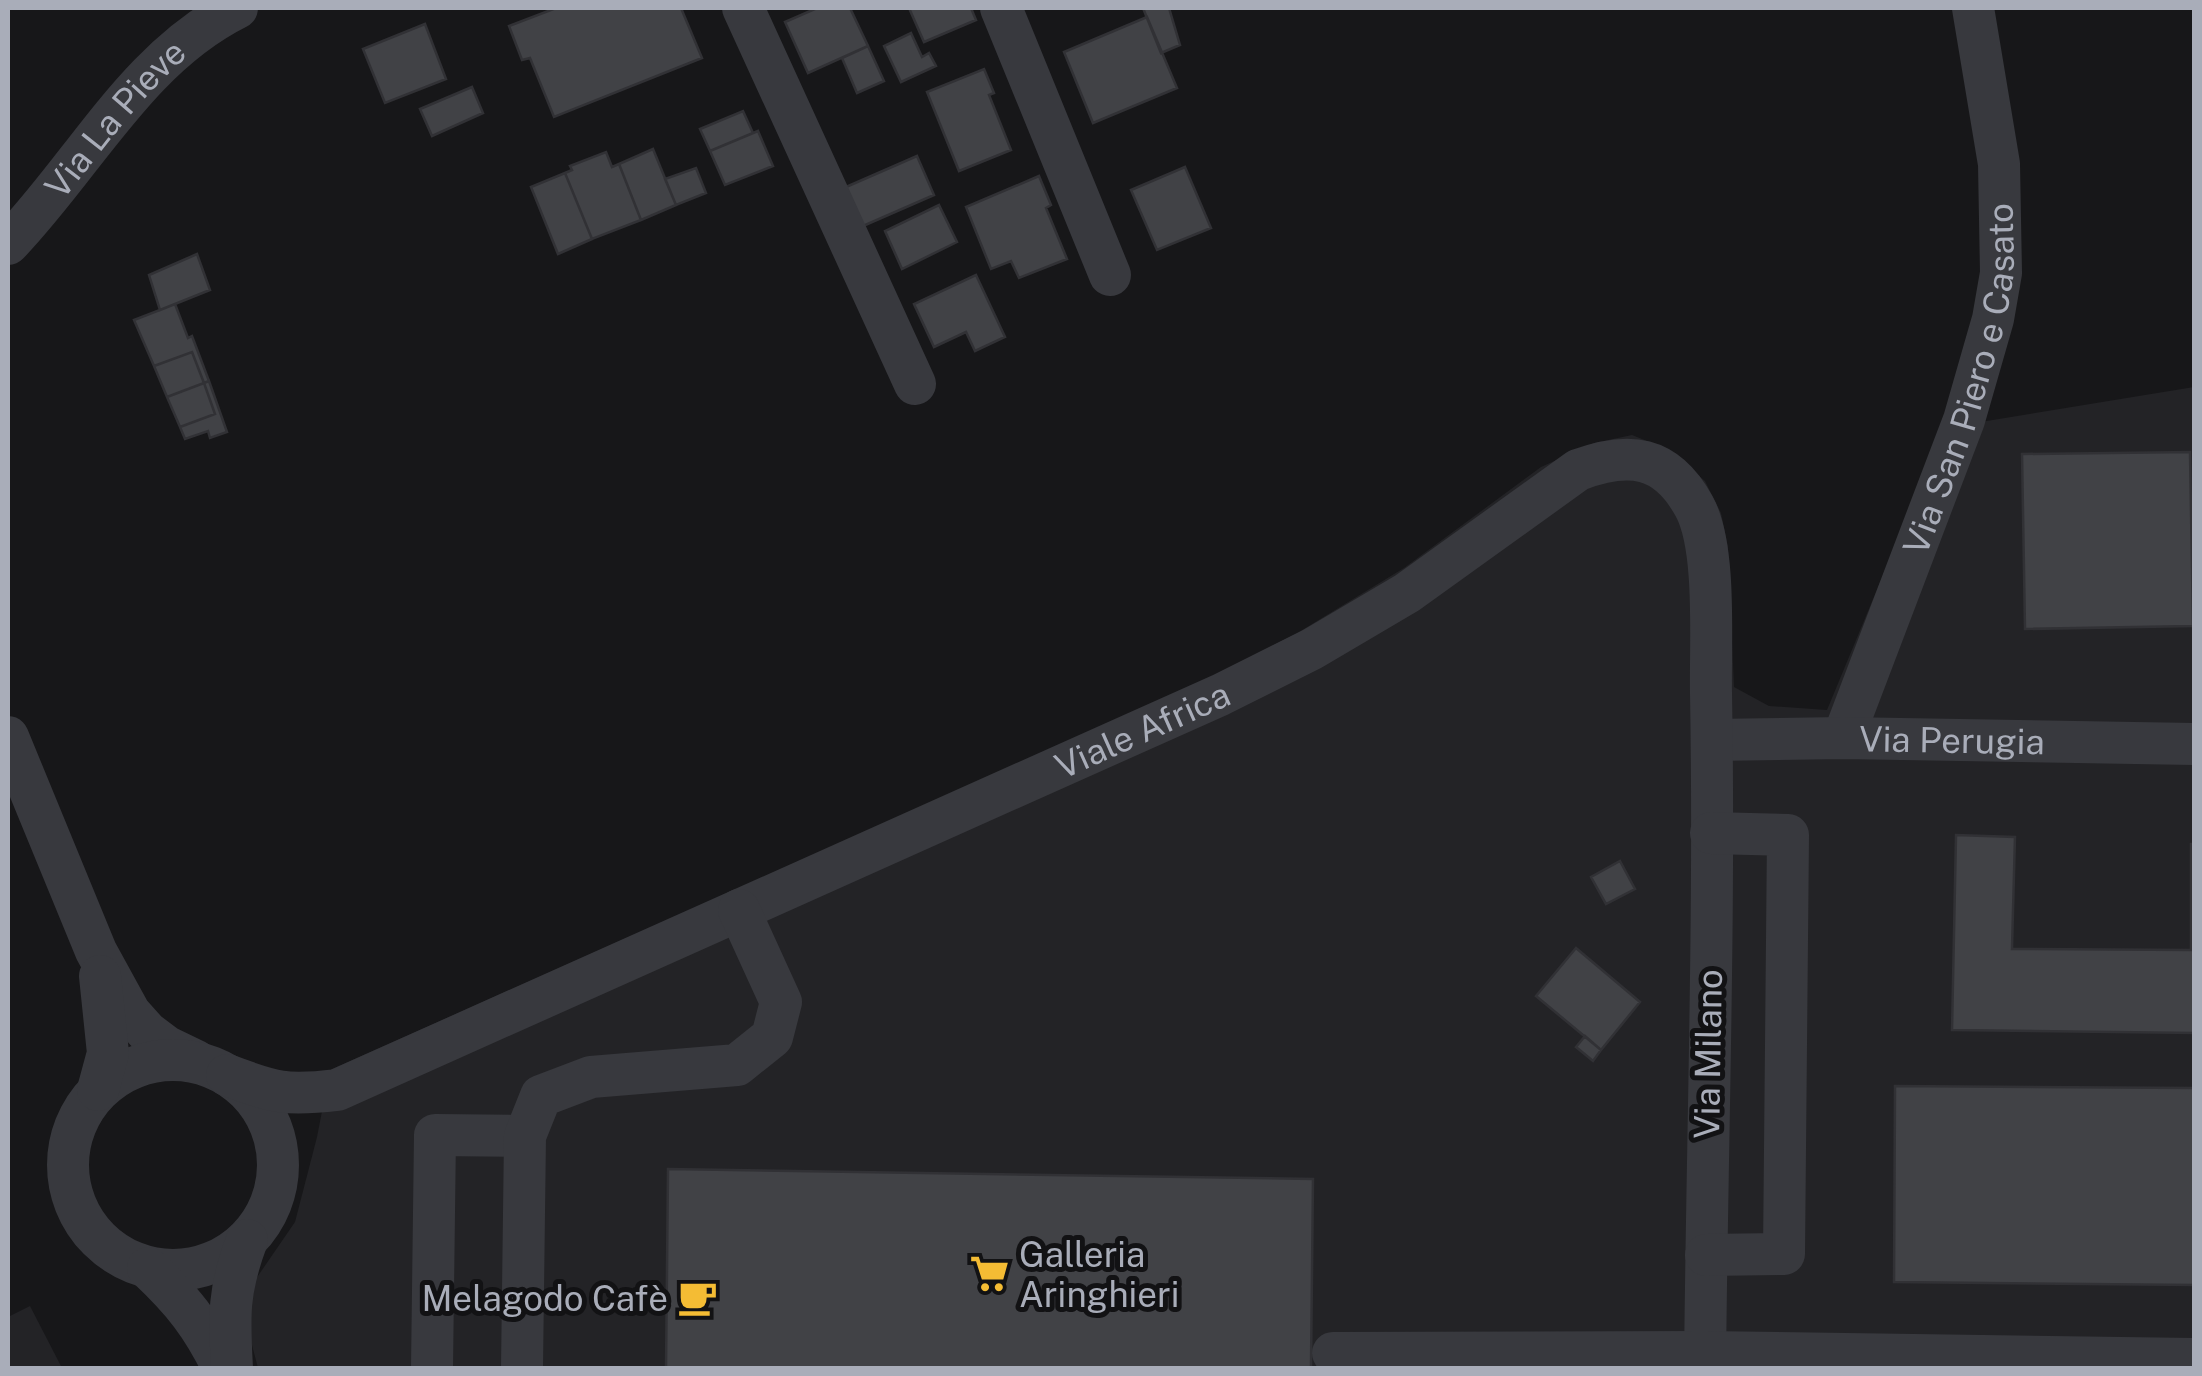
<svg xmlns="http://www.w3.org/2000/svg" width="2202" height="1376" viewBox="0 0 2202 1376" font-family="'Public Sans',sans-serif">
<rect width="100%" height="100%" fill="#171719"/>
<path fill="#232326" d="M2194,387V1368H258L248,1330L251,1286L295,1222L317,1137L330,1070L1210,678L1299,632L1404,568L1541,467L1594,443L1632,435L1667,449L1705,481L1721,513L1728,547L1734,687L1769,706L1827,710L1944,428Z
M30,1306L62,1368H8V1317Z"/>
<path fill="#414246" stroke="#313135" stroke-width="2.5" d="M556,8H681L702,58L554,117L530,58L522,60L509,26Z
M817,8H850L868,46L808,73L785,22Z
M909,8H971L976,20L924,42Z
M1143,8H1169L1180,45L1161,53Z
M1147,17L1177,88L1093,123L1064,52Z
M425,24L446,79L385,103L363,49Z
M911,33L922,57L929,53L936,66L901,82L884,46Z
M868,46L884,81L857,93L842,58Z
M984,69L994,93L989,95L1011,150L959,171L927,92Z
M472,87L483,113L432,136L420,109Z
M743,111L753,133L710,151L700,129Z
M758,131L773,166L725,185L710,151Z
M653,149L676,205L641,220L619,164Z
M606,152L612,167L619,164L641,220L592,239L565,173L572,170L570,166Z
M917,156L934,195L863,226L846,187Z
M1185,167L1211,228L1157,250L1131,190Z
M696,168L706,193L676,205L665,179Z
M565,173L592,239L558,254L531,187Z
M1039,176L1051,205L1046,208L1067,259L1019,278L1011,261L991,269L966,207Z
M939,205L957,242L902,269L885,231Z
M197,254L210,290L160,310L149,275Z
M976,275L1005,337L975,351L966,332L934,347L914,304Z
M175,304L188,338L192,336L209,381L204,383L192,352L154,366L134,320Z
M192,352L204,383L167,397L154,366Z
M209,381L227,432L210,438L208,431L185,439L180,427L215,414L204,383Z
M204,383L215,414L180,427L167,397Z
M2190,452L2193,626L2025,629L2022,454Z
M1956,835L2015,837L2012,949L2191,950V844H2194V1033L1952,1030Z
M1620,861L1635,889L1606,904L1591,877Z
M1576,948L1640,1002L1601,1050L1536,996Z
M1585,1036L1601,1050L1593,1061L1576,1047Z
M1895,1086L2194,1088V1285L1894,1282Z
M668,1169L1313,1179L1311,1368H666Z"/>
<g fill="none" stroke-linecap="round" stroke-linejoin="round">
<g stroke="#38393e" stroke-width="42">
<path d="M743,8L915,384"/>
<path d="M1001,8L1110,275"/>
<path id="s1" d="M8,244C84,165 137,58 237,8"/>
<path d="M8,737L96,951L130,1013L147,1032L167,1047L196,1061"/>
<path id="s2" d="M1843,738L1964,420L1993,319L2001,273L1999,164L1973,8"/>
<path id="s3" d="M1712,740L1843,738L2194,744"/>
<circle cx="173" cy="1165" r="105"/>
<path id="s4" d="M227,1075C275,1093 286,1096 337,1090L1220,695L1312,649L1407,593L1578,470C1629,451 1666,455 1694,506C1717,547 1710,644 1711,693C1715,918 1707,1144 1705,1368"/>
<path d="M98,1090L108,1053L100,976"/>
<path d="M1706,1255L1784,1254L1788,835L1711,833"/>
<path d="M148,1268C183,1301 202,1325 223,1368"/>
<path d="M1333,1353L1705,1352L2194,1359"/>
<path d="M232,1368C229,1315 228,1291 247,1240"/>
<path d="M432,1368L435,1135L525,1136"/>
<path d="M522,1368L525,1136L541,1096L591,1077L737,1065L772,1037L781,1002L739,910"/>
</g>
</g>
<defs>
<symbol id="supermarket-bare" viewBox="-9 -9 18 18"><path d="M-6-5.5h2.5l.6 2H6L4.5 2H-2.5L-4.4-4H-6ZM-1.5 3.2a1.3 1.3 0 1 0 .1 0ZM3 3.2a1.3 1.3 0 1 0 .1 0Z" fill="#f4bc34" stroke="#121214" stroke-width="2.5" paint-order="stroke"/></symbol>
<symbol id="cafe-bare" viewBox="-9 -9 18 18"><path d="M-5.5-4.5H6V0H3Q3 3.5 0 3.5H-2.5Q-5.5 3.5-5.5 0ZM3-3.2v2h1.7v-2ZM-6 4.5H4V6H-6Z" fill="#f4bc34" stroke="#121214" stroke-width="2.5" paint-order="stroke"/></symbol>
</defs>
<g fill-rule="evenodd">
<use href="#supermarket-bare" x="962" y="1246" width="55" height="55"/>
<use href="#cafe-bare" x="670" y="1270" width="55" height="55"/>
</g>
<g text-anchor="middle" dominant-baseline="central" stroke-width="10" stroke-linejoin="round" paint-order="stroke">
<g font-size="35" fill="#a9adb9" stroke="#121214">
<text stroke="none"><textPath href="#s1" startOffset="165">Via La Pieve</textPath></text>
<text stroke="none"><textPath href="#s2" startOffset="380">Via San Piero e Casato</textPath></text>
<text stroke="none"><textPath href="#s4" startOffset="995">Viale Africa</textPath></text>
<text stroke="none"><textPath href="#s3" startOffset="240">Via Perugia</textPath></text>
<text transform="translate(1708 1054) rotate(-89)">Via Milano</text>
</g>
<g font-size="35" fill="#a9adb9" stroke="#121214" text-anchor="start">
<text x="1019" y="1254">Galleria<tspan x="1019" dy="40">Aringhieri</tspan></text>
<text x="668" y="1298" text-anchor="end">Melagodo Cafè</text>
</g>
</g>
<rect width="2202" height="1376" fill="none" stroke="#a9adb9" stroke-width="20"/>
</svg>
